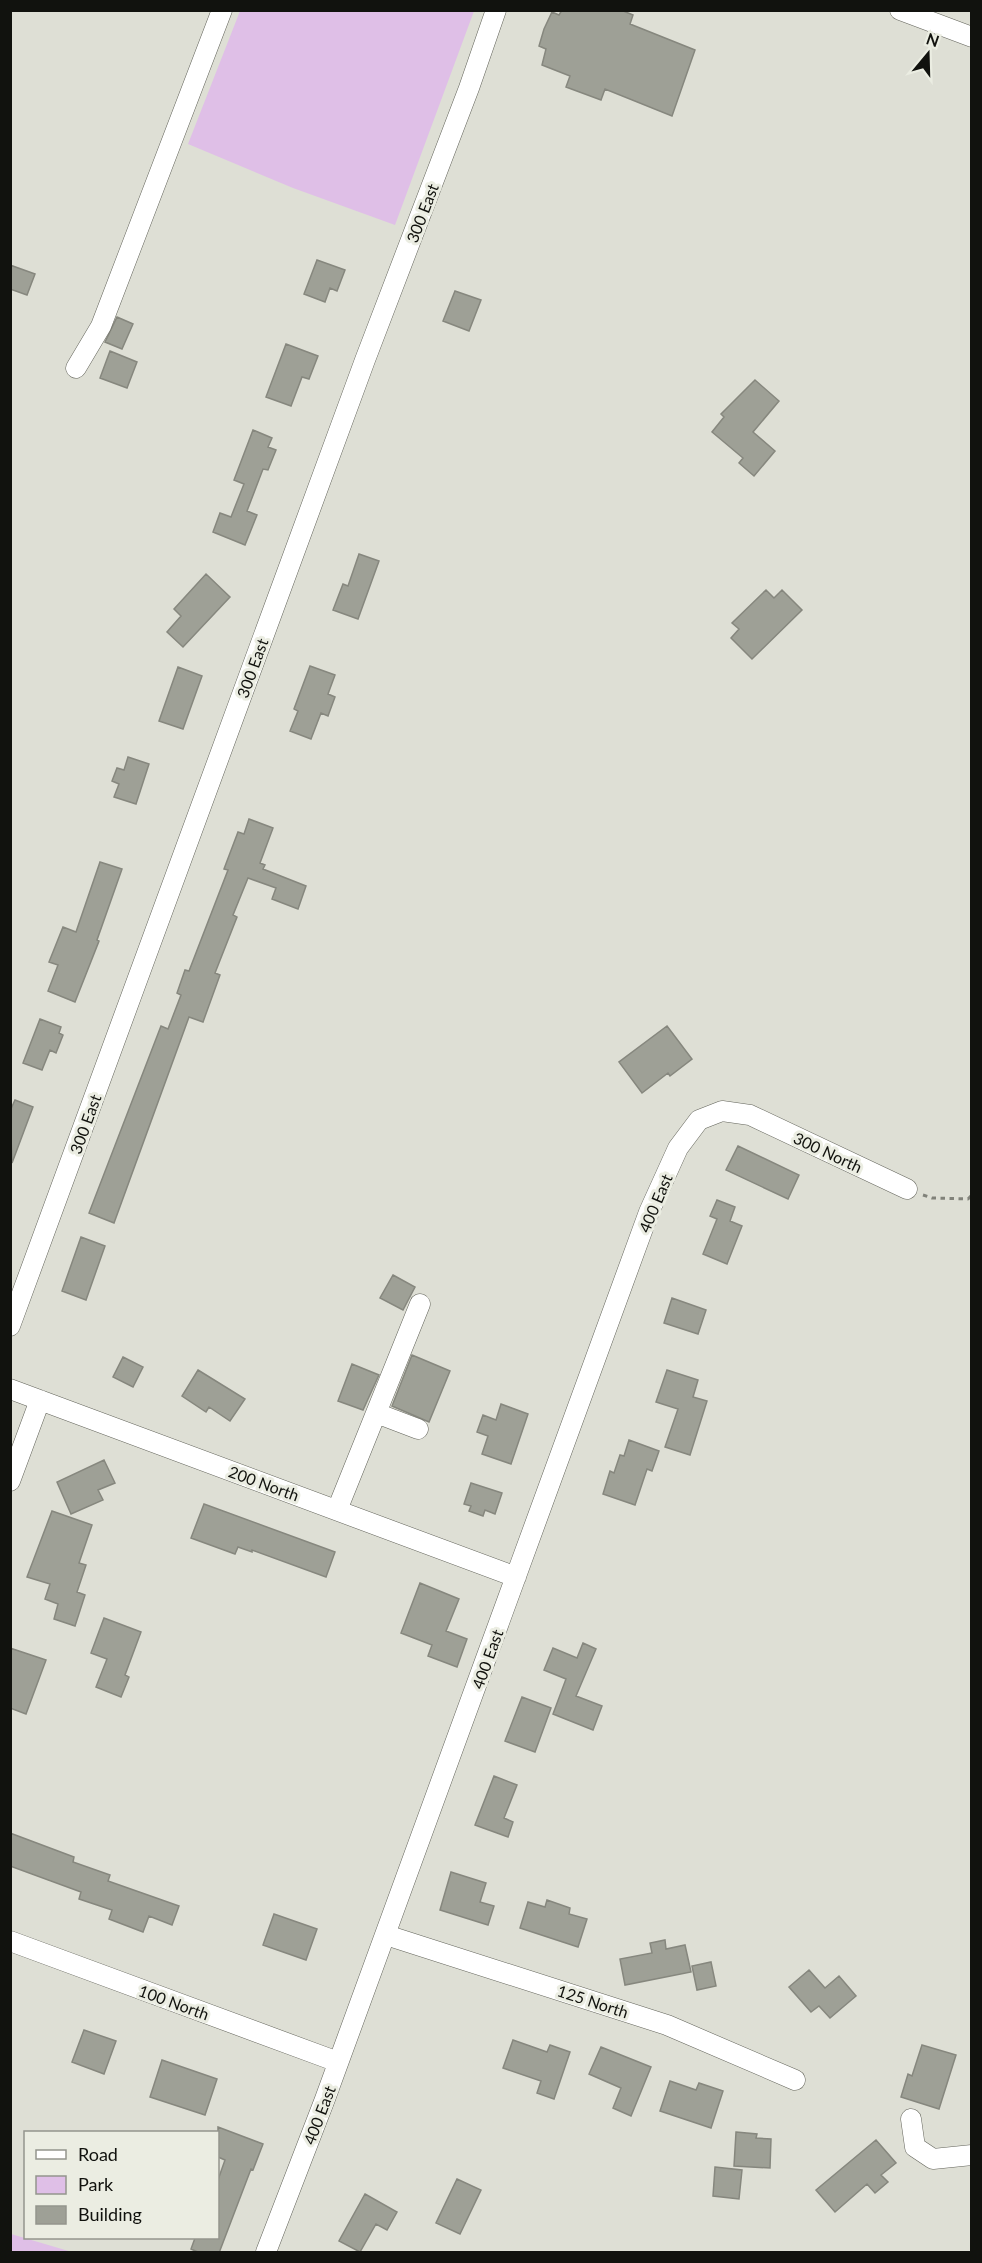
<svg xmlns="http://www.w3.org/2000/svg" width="982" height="2263" viewBox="0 0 982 2263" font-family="Lato,sans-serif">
<rect width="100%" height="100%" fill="#dedfd5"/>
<path fill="#dfbfe7" d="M240,11H474L395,225L293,188L188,144Z
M10,2234H11L72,2252H11Z"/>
<path fill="#9ea096" stroke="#86877e" stroke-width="1.5" d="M562,10H621L633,15L630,24L695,50L672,116L605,89L601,100L566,87L570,76L542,65L546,49L539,46L544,29L552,12L559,15Z
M317,260L345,270L337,291L330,288L325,302L304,294Z
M10,265L35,274L27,295L10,289Z
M455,291L481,300L469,331L443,321Z
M117,317L133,324L122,349L105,342Z
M286,344L318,356L309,379L302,377L291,406L266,397Z
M110,351L137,362L127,388L100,378Z
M755,380L779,401L753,432L775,451L754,476L739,463L743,458L712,432L724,417L721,414Z
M253,430L272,438L268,447L276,450L268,470L263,469L247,511L257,515L245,545L213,532L220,513L231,517L244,484L234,480Z
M359,554L379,561L358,619L333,610L343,584L348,586Z
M206,574L230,597L183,647L167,632L181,616L174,609Z
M766,590L774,598L782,590L802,610L752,659L731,638L739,629L732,623Z
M310,666L335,675L328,694L335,697L328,716L321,713L311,739L290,731L298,711L294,709Z
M178,667L202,676L183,729L159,721Z
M128,757L149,764L136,804L114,797L119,784L112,781L117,768L124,770Z
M249,819L273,828L260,863L265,865L263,869L306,886L298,909L272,899L276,888L248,878L233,915L237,917L215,973L220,975L203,1022L189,1017L114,1223L89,1213L161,1026L168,1029L181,995L177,993L185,970L189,971L228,870L224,869L238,832L244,834Z
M100,862L122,869L97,940L99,941L75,1002L48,991L58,965L49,962L63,927L76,932Z
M40,1019L61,1027L59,1033L63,1035L56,1053L50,1050L42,1070L23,1063Z
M667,1026L692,1059L670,1076L668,1073L642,1093L619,1062Z
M15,1100L33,1107L12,1163L10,1111Z
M738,1146L799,1175L788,1199L726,1170Z
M717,1200L735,1207L730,1221L742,1226L727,1264L703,1254L717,1219L710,1216Z
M81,1237L105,1246L86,1300L62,1291Z
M393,1275L415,1287L403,1310L380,1298Z
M672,1298L706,1310L698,1334L664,1323Z
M412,1355L450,1371L429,1422L392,1406Z
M123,1357L143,1367L133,1387L113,1377Z
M352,1364L379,1375L363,1410L338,1401Z
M198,1370L245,1399L230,1421L209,1407L206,1412L182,1396Z
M667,1370L698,1380L693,1397L707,1401L690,1455L665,1447L678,1409L656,1402Z
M501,1404L528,1414L511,1464L482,1454L488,1436L477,1432L483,1415L496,1420Z
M629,1440L659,1451L652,1471L647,1469L635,1505L603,1494L610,1471L614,1473L620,1455L624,1456Z
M104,1460L115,1483L98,1490L103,1500L71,1514L57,1482Z
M471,1483L502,1493L495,1514L485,1510L483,1516L469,1511L471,1506L464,1504Z
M204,1504L335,1552L326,1577L252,1550V1552L238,1547L235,1554L191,1538Z
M52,1511L92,1525L79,1563L86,1565L77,1592L85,1595L75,1626L54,1619L58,1604L45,1599L50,1584L27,1577Z
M420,1583L459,1599L446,1631L467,1639L457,1667L428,1656L432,1645L401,1633Z
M104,1618L141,1632L125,1675L129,1677L121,1697L96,1687L107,1659L91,1653Z
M583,1643L596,1649L576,1696L602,1706L593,1730L553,1714L566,1679L544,1670L553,1648L577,1658Z
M10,1648L46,1660L26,1714L10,1708Z
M522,1697L551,1708L535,1752L505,1741Z
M494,1776L517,1785L504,1818L513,1822L508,1837L475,1825Z
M10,1833L74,1857L73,1862L110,1875L108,1881L179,1906L172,1925L149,1916L143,1932L109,1919L112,1910L79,1899L81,1892L10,1866Z
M451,1872L486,1883L480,1902L494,1906L488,1925L440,1910Z
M547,1900L570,1908L569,1914L587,1919L578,1947L520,1928L528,1902L545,1907Z
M274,1914L317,1929L306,1960L263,1945Z
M665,1940L666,1949L685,1945L691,1972L625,1985L620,1959L652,1953L650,1943Z
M711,1962L716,1986L697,1990L692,1966Z
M809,1970L825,1988L839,1976L856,1996L830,2018L819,2006L811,2012L789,1987Z
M84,2030L116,2041L104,2074L72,2062Z
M513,2040L547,2052L550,2045L570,2052L554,2099L537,2093L541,2081L503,2068Z
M922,2045L956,2055L939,2109L901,2097L908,2074L912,2076Z
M601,2047L651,2067L631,2116L613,2108L621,2088L589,2074Z
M162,2060L217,2079L205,2115L150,2097Z
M670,2081L696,2090L699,2083L723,2091L711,2128L660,2111Z
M218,2127L263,2144L253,2170L251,2169L219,2253H200L191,2249L195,2238H218V2180L225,2160L218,2157Z
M736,2132L757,2134L756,2138L771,2139L770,2168L734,2166Z
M876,2140L896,2163L881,2175L888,2182L875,2193L867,2184L835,2212L816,2190Z
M715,2167L742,2170L739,2199L713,2196Z
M457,2179L481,2190L460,2234L436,2223Z
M365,2194L397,2212L387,2230L376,2224L360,2252L339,2241Z"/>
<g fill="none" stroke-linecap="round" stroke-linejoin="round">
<defs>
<path id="minor" d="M900,10L972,37
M76,368L101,326L222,10
M10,1326L365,360L469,88L496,10
M10,1389L516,1577
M376,1413L418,1429
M10,1481L40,1400
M337,1510L420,1304
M386,1935L667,2025L795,2080
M10,1941L338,2062
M911,2119L915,2147L933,2159L972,2155
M266,2252L325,2099L649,1212L678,1148L699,1120L722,1111L750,1115L907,1189"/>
</defs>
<use href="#minor" stroke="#63645b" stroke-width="21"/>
<path stroke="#81827a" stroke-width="3" stroke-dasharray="4.5 4.5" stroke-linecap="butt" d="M923,1195L932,1198L968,1199L972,1195"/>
<use href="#minor" stroke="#fff" stroke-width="20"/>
</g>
<g text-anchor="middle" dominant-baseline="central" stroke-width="6" stroke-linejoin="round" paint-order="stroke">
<g font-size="16" fill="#11120e" stroke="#ebede2">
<text transform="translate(422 213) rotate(-69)">300 East</text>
<text transform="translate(252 668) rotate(-70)">300 East</text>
<text transform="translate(85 1124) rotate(-70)">300 East</text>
<text transform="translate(828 1152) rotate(25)">300 North</text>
<text transform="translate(655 1203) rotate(-67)">400 East</text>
<text transform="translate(264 1483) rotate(20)">200 North</text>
<text transform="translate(487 1659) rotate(-70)">400 East</text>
<text transform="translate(593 2001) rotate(18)">125 North</text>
<text transform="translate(174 2002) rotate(20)">100 North</text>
<text transform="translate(319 2115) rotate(-69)">400 East</text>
</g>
</g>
<rect width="982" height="2263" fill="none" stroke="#11120e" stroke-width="24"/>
<rect x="24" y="2131" width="195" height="108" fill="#ebede2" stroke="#94958d" stroke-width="1.5"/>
<rect x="36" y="2150" width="30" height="9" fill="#ffffff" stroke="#94958d" stroke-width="1.5"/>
<text x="78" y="2161" font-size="18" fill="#11120e">Road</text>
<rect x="36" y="2176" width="30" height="18" fill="#dfbfe7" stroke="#94958d" stroke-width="1.5"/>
<text x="78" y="2191" font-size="18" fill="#11120e">Park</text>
<rect x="36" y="2206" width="30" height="18" fill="#9ea096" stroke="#94958d" stroke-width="1.5"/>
<text x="78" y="2221" font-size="18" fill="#11120e">Building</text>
<g transform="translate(928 54) rotate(19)" stroke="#ebede2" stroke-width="4.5" paint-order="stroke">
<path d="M0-4.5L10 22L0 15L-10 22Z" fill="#11120e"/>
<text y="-9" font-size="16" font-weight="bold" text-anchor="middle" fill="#11120e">N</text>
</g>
</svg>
